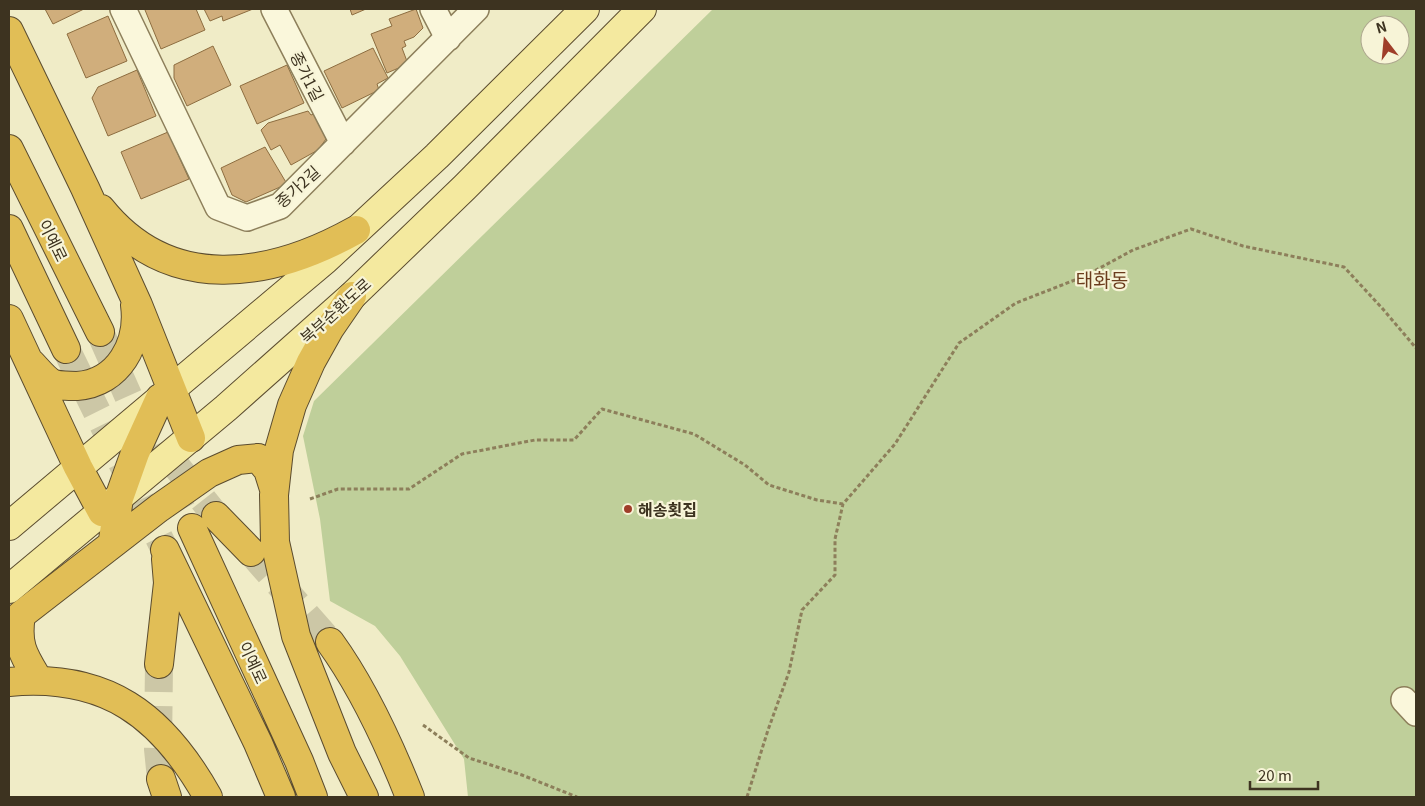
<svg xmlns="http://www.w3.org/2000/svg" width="1425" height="806" viewBox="0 0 1425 806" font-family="Georgia,'Noto Sans KR',serif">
<rect width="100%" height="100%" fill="#f0ecc7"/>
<path fill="#bfcf9a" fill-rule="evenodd" d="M713,9H1416V797H468L464,759L400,656L375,626L330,601L320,519L303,436L314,401ZM1370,25H1400V55H1370Z"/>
<path fill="#d0ae7c" stroke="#8d6d40" d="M45,9H84L53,24Z
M146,9H196L205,30L161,49L145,10Z
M204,9H253L223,21L222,16L210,21Z
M350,9H366L352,15Z
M416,9L423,28L414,37L404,41L406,46L402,48L408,64L387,73L371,34L392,26L389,19Z
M108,16L127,61L86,78L67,34Z
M213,46L231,85L187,106L174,78V65Z
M373,48L388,78L377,84L379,90L342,108L324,71Z
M287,65L304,103L257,124L240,86Z
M137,70L156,116L108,136L92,98L98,87Z
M308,111L311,115L319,112L327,134L326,139L318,150L291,165L280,145L271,150L261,130L268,123Z
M168,132L189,179L141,199L121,152Z
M265,147L287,184L246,202L232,195L221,168Z"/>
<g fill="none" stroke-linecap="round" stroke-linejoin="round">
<path stroke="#ccc7a6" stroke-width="28" stroke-dasharray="28 14" stroke-linecap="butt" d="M100,332L165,479L192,528
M66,349L165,550
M177,467L216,516
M251,552L330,642
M159,664L158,749L161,779"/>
<defs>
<path id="minor" d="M123,9L218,207L247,218L280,206L476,9
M274,9L343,143
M433,9L448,38
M1404,700L1416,713"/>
<path id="major" d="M9,526L325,260L437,156L585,9
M9,589L226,408L352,296L465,187L642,9"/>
<path id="highway" d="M9,31L85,188L138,305L191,438
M9,149L100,332
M101,209C170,295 270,278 356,230
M9,229L66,349
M352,296L330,328L311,362L292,405L279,450L274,495L275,542L296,636L342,753L364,797
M9,319L78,467L102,512
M31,363C37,369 46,381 54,384C61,386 70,386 77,386C119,383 140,343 135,305
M216,516L251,552
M192,528L299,761L313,797
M113,540L119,498L135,453L160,398
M165,550L258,743L281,797
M330,642C364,689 389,744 410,797
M159,664L168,583L166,559
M39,681C24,656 16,646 21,615L159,508L209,473L238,460L258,458L268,470L274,489
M9,682C106,673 162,715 208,797
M161,779L167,797"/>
</defs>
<use href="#minor" stroke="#8d7f5b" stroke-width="28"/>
<use href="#major" stroke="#5b4c2f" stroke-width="30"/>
<use href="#highway" stroke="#5b4c2f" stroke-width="30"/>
<path stroke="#8d7f5b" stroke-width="3" stroke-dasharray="4 2.5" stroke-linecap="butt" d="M310,499L338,489H409L462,454L535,440H574L602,409L694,434L745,465L769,485L817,500L843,504
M423,725L469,758L522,775L577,797
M747,797L768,730L789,672L802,610L835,575V539L843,504L895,444L959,343L1016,303L1085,276L1133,250L1191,229L1243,246L1344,267L1382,308L1416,348"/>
<use href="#minor" stroke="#faf7db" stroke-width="25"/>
<use href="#major" stroke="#f4e99f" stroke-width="28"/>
<use href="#highway" stroke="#e1be56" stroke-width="28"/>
</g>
<circle fill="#9f3e29" stroke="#f7f4d7" stroke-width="2" cx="628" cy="509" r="5"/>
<g text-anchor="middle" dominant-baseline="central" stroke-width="4.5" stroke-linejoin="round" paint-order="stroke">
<g font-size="16" fill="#3d3320" stroke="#f7f4d7">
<text transform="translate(308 76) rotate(63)">종가1길</text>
<text transform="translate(297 186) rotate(-42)">종가2길</text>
<text transform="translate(54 240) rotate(64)">이예로</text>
<text transform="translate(335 310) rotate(-42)">북부순환도로</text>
<text transform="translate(254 662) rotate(65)">이예로</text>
</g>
<g font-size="16" font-weight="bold" fill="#3d3320" stroke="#f7f4d7" text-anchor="start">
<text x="638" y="509">해송횟집</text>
</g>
<g font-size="19" fill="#6b3c1d" stroke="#f7f4d7">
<text x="1102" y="278">태화동</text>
</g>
</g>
<rect width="1425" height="806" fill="none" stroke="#3d3320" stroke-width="20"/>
<g transform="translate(1385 40) rotate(344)"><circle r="24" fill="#f7f4d7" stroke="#ada78e"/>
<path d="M0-4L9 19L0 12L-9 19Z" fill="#9f3e29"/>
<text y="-8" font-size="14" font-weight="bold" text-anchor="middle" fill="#3d3320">N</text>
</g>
<path d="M1250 781v8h68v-8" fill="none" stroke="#3d3320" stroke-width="2.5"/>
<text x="1258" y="781" font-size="15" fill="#3d3320" stroke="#f7f4d7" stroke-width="4" paint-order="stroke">20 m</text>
</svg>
